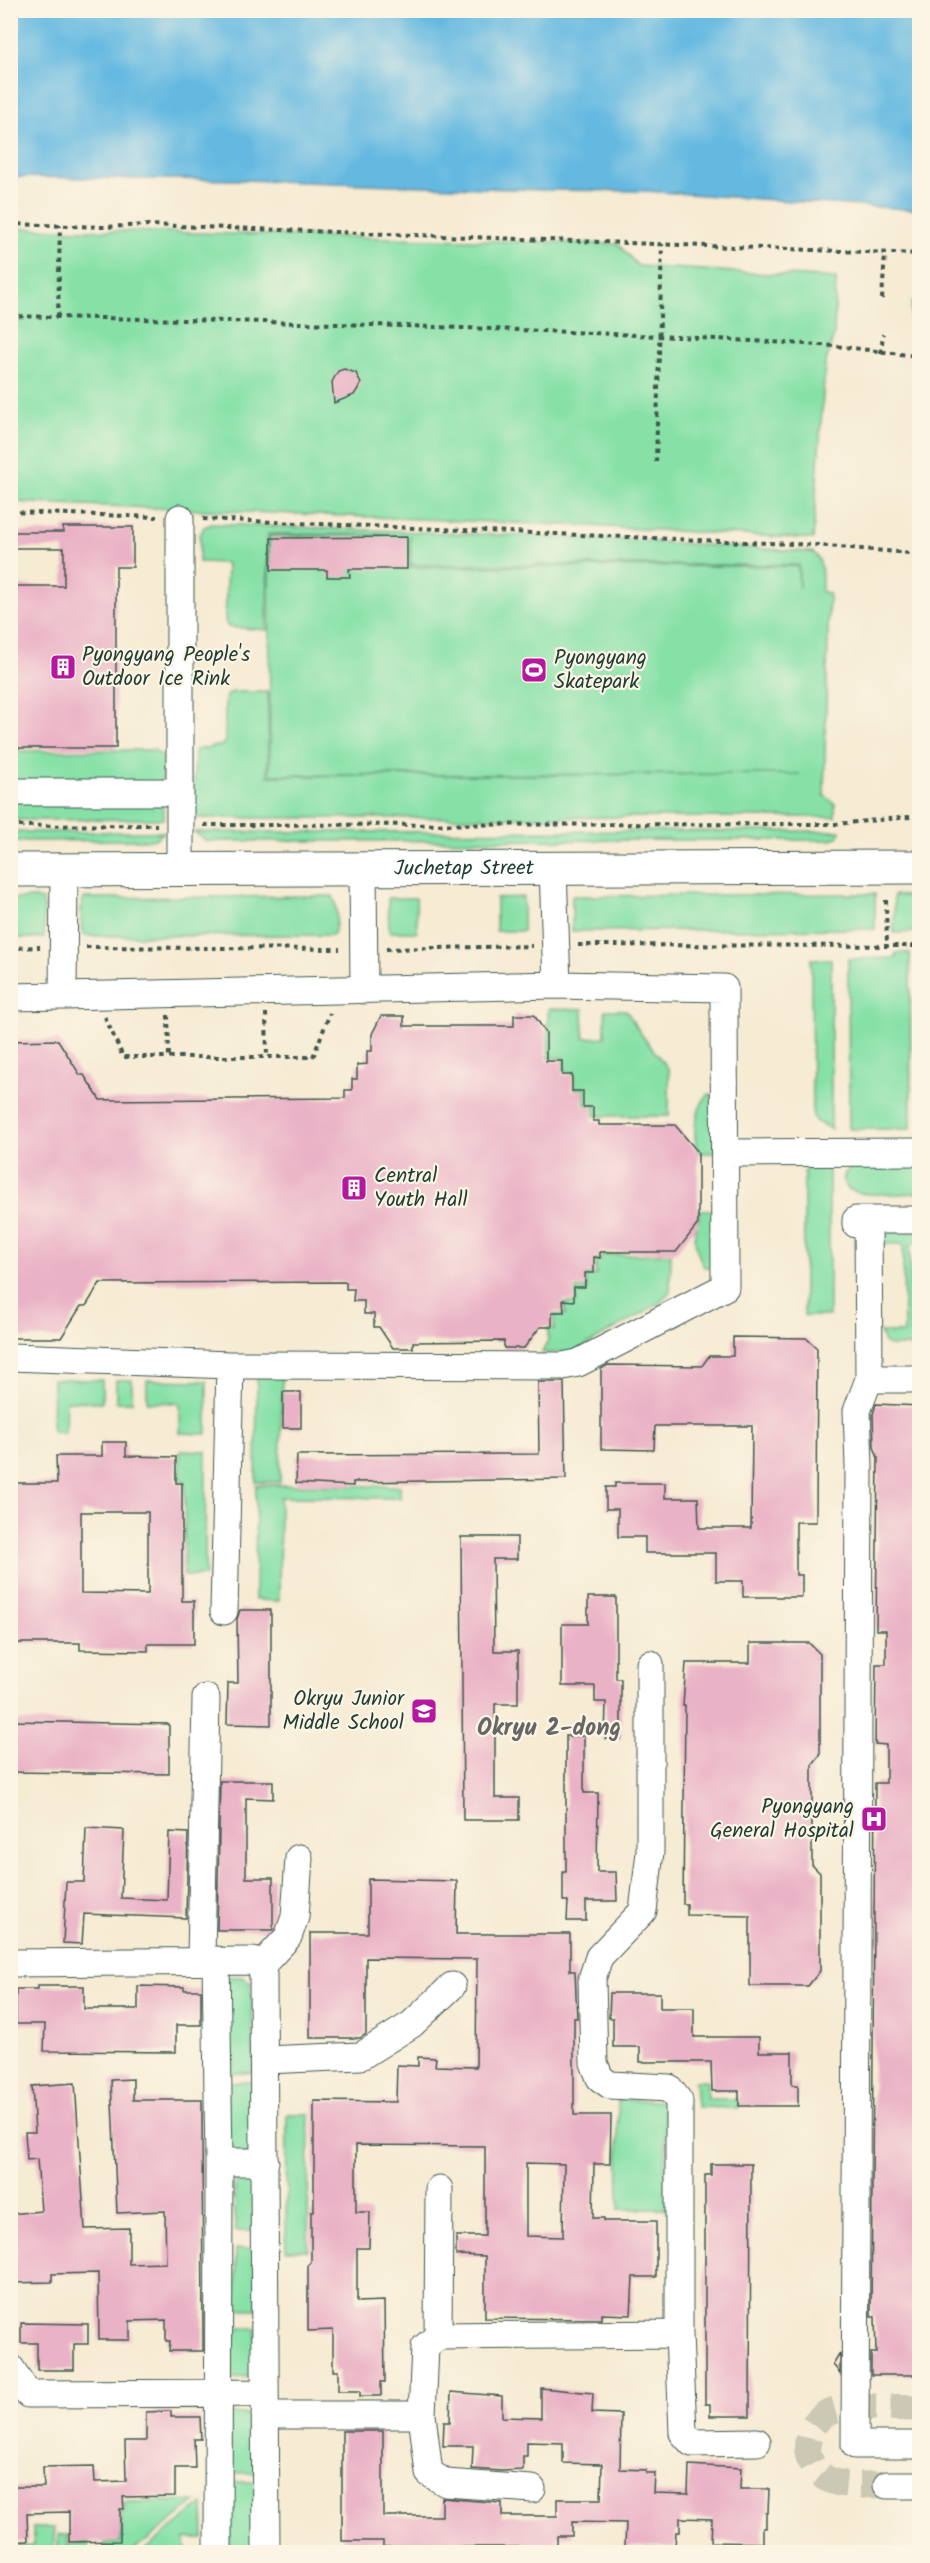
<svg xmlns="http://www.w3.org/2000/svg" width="930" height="2563" viewBox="0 0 930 2563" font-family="Kalam,sans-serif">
<rect width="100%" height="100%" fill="#fcf5e5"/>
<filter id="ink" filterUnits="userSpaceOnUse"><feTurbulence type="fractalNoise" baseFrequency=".0167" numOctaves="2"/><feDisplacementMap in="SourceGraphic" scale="12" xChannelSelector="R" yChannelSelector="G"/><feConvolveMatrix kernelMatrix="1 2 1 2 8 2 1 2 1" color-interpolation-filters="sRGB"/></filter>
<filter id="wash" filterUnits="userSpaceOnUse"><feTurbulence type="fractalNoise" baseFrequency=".008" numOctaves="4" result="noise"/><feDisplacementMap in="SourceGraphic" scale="24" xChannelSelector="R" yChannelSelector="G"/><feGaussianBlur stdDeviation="1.35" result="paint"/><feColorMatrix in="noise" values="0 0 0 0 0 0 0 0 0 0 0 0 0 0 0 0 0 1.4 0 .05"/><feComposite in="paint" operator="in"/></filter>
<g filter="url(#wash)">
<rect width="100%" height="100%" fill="#f6ebd3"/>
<path fill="#87e1a7" stroke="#538f6e" stroke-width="1.5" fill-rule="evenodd" d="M11,228L618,244L638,266L836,278L834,335L825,365L813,539L589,526L11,502Z
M912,302L919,303V328H910Z
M212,524L628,540L812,552C825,559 821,579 822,592L829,593L824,795L835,804V817L193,818L195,750L223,745L225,740V699L228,694L233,692H268V776L800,774L270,775L269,536L384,535L268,534L267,630L228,627L225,621L227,563L199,562L200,535L204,527ZM410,535L411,565H799V589L798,566L410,567Z
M154,750L163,757V778L160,783L11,786L10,751Z
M10,801L163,804L164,819L11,820Z
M841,831L839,836L831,840L207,841L194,832Z
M11,832H164L155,839L149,840L11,841Z
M875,894V929L572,931V896Z
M894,895L919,897V932L894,933Z
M333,896C338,907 338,924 333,935L85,936C80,927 80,908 84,898Z
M523,897V931H496V898Z
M35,898L42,900L44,907V938H11V899Z
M388,898H416L417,932H389Z
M896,953H910L911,1129H849L848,959L896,958Z
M811,959H831V1129L815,1121L812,1112Z
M548,1009H583L584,1038L605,1037V1010H626L641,1034L669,1070V1116H595V1105H585V1089H575L574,1072H564V1058H549Z
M709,1094L712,1095L717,1153H700C690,1137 696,1106 709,1094Z
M920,1164L919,1193C904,1193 848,1200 844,1183C842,1176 846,1171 851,1167Z
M817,1165L829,1171V1316H804V1171L809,1166Z
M700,1210H716L713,1268L704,1267C699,1258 694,1243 695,1233C695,1225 700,1219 700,1210Z
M888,1231H919V1244H910V1333H919V1346H889L884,1343L880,1333H904L903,1244H880L883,1235Z
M671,1254L670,1291L660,1303L581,1348L568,1352L542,1353L548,1340V1329H554V1315H565V1303H576V1289H587L586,1275H596V1260H601L602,1255Z
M257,1375H282L280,1482H256Z
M53,1379L102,1380V1402L66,1401L65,1433L52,1432Z
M116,1380H132V1402H116Z
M147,1380L207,1381V1434L180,1433V1403L147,1402Z
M180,1450L206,1451L205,1576H184L185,1481H180Z
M256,1485L400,1486V1498L280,1497L279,1601L255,1600Z
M226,1977H243L251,1983L254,2073H226Z
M695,2081H707V2099H737L738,2108L697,2107Z
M227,2082H254V2154H227Z
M618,2100L665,2101L666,2209H619Z
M287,2114H309L308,2250H286Z
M235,2174H256V2231H235Z
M236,2249H256L257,2309H236Z
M236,2328H257L254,2370L246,2377L229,2378V2337L236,2336Z
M229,2414H259L260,2473H230Z
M230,2482H260V2552H230Z
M197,2501L132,2552H105V2543H121V2512L125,2511L124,2502Z
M203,2504L204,2539H185L186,2552H142Z
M33,2528H54V2552H11V2547L33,2546Z
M58,2535H67L68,2544L88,2543V2552H58Z"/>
<path fill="#65b9e1" stroke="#427b8a" stroke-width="1.5" d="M11,10L919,11V210L646,191L543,190L244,180L11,177Z"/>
<g id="blocks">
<path fill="#eab2c6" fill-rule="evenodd" d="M344,369L356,373L361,384L354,395L334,403L332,382L338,371Z
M63,527H133V567H116V748H10V586H64V548H10V532H64Z
M407,537V569H349L350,577H327V570H271V538Z
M514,1015H534L546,1033V1061H562V1075H572V1091H583V1107H593V1121H599V1125H675L698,1152V1224L676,1252H600V1258L594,1257V1273H585V1287H574V1301L563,1300L564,1312H552V1327H540L524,1348H504V1341L413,1342V1348H393L379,1327H374V1314H364V1301H353L354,1289H346V1282L100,1283L86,1306H81L61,1338H10V1041L58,1040L80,1075H84L100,1100L345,1098V1090H352V1079H357V1065L367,1064V1051H372V1034L381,1016H404V1026H514Z
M733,1337L806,1338L817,1348L816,1522H796V1575H802V1597H743V1581H716V1553H645V1537H618V1509H606V1487H615V1483H665V1498H698L699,1528H751L752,1426H655L654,1450L601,1449V1369L608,1365L702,1366L709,1356H733Z
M538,1382H564L566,1479L353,1482V1486L296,1483L297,1455L539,1454Z
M283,1392H301V1428H283Z
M876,1404L920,1406V2375H871V2353H876L875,2317H871L875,1783H886V1745L875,1744L876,1664H886V1630H876L878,1458L874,1447L873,1414Z
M102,1442H126V1456L176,1457V1483H182V1601H194V1644H148V1651L80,1650V1643H10V1483H57L56,1456H102ZM81,1512H148V1594L81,1593Z
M461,1537H517V1559H493L494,1651H518V1704H495V1798H519V1820H463Z
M588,1597H616V1679H621V1739H605L606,1702H595V1686H562V1624H588Z
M240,1610H271V1725L227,1724L228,1683H238L237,1619Z
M750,1643H809L820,1654V1755L812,1765V1865L820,1873V1971L808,1986H750V1916L687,1915V1904H683L685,1706H683L686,1663H750Z
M10,1721L169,1724V1774L10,1772Z
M566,1736H584V1793H598L597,1872H616L617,1901H586V1921H567L568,1901H563V1872H566Z
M220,1781H273V1799L246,1798V1878H273V1930H217Z
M86,1828L124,1830L121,1898L167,1900L169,1832L188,1833L186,1918L84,1914L82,1944L63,1943L66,1882H84Z
M368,1879L457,1881L456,1934H570V1971H575L577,2018H574V2115H611L610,2164H594L593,2218H604V2221H656V2277H633L631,2315L601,2314V2319L485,2318V2256L456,2255V2236H485V2146L356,2145V2212H370L369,2248H357V2302L384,2301L385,2382H381V2396H360V2391H338V2371H333V2330L308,2331V2265L311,2262V2212H314V2101L396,2102L397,2065L418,2066V2057L436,2058L435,2066L476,2067L477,1959L366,1958V2034L360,2038H310V1933H368ZM526,2163L564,2164L563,2237L526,2236Z
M37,1986H84V2009H138V1986L184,1987V1990H201V2025H176V2052L44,2051L45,2024H16V1989H37Z
M610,1993H660V2008H694V2037H759V2052H792V2085H798V2106H739V2091H712L711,2062H640V2047H613V2018H609Z
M133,2079V2100H202L203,2351H169L170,2341H166V2320L130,2321V2340H99L98,2273L52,2274V2282L10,2283V2214L41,2211L37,2159L27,2160L25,2132H35L32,2086L75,2083L85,2229L129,2228V2264L166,2263L165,2211L117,2213L111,2080Z
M711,2164H751L750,2416H710V2404H705V2175H711Z
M21,2323L88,2324V2344H74V2370H37V2343H21Z
M839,2354H840V2374L833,2364Z
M541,2388L593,2393L592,2413L621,2414L620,2469L646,2470V2473H655L654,2493L688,2494L689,2465L741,2468L740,2489H769L768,2513H766V2528H763V2543L711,2542L712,2519L680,2518V2532H676L675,2547L625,2546L626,2523L572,2522V2536H557V2547H383V2541H342V2431H383V2516H442V2498L502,2503V2516H557V2499H601L602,2464L563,2463V2443L527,2442V2456H523V2470L502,2471L472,2469L473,2446H443L444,2422H450L451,2392L502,2396V2417L541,2418Z
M171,2411V2417H200L201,2439H194L195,2468H175V2496L123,2497L124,2509H120V2541L69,2542V2512L27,2513L28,2541L10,2542L11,2487H44L43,2467L94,2466L95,2482L126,2481L125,2441H146V2412Z"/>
</g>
</g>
<g filter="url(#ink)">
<use href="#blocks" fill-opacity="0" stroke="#3f574c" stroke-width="1.5"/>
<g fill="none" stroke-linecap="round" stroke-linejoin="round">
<path stroke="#cbc8b3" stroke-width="27" stroke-dasharray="27 14" stroke-linecap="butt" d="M887,2485C870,2484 847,2487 832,2481C799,2470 800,2422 832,2411C851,2404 897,2408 920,2408"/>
<defs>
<path id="minor" d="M10,792H180
M180,868V518
M363,868L364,990
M64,870L63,996L557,985L553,868
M10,997L63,996
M725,1153L920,1152
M868,1220L869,1379L857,1411L859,1466L855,2445H920
M856,1224V1220H920
M10,1357L230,1365L563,1366L578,1363L725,1287L724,988L557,985
M869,1379H920
M224,1611L230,1365
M650,1664V1852L643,1911L599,1957L592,1979L594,2063L600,2078L610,2085L669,2088L679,2101V2334L683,2433L692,2443L757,2442
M201,1960L206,1698
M216,1960L219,2162L218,2552
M10,1963L253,1961L260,1967L263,1974L266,2552
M260,1967L288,1937L295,1917L299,1858
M264,2060L361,2056L412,2024L452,1986
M219,2162H265
M438,2336L439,2189
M10,2367L28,2394L265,2393
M265,2415H422L425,2347L438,2336L679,2334
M422,2415L429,2473L446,2483L532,2489
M887,2485H920"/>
<g id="major">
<path id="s1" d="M10,870L920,867"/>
</g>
</defs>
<use href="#minor" stroke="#3f574c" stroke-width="29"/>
<use href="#major" stroke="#3f574c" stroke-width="35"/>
<path stroke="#3f574c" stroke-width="4" stroke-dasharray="4.5 4.5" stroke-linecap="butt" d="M10,224L103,227L149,225L920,254
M882,299L885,253
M10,316C280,322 550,328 820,345C853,347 886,353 920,356
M58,317L60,225
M881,353L883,334
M656,462L662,244
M10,512L157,517
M203,519L816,545L920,554
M204,825L836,824L920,816
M10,826L157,825
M886,900L887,947
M578,945L920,946
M86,947L340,949
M10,948L40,947
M386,949L532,946
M266,1013L267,1057
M168,1015L169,1057
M105,1017L123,1057H313L330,1013"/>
<use href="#minor" stroke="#fff" stroke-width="27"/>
<use href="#major" stroke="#fff" stroke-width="33"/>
</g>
</g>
<defs>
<symbol id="building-square" viewBox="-11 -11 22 22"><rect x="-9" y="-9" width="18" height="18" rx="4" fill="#b5179e" stroke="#fcf5e5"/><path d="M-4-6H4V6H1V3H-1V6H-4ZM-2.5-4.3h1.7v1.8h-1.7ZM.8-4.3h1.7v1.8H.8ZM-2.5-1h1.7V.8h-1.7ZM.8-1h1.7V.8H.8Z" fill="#fff"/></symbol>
<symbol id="stadium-square" viewBox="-11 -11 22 22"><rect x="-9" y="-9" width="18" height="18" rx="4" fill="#b5179e" stroke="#fcf5e5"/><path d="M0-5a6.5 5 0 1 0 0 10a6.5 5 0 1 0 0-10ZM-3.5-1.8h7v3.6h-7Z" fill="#fff"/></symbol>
<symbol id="school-square" viewBox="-11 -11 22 22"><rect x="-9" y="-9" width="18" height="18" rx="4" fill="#b5179e" stroke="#fcf5e5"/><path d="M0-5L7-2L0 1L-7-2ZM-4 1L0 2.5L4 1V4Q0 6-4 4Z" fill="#fff"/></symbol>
<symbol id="hospital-square" viewBox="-11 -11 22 22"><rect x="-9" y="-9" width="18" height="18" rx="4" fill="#b5179e" stroke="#fcf5e5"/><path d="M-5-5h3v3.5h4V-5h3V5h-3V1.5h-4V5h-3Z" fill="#fff"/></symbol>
</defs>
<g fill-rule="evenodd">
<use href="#building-square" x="48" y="652" width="30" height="30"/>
<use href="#stadium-square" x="519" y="655" width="30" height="30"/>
<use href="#building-square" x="339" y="1173" width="30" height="30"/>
<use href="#school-square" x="409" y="1696" width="30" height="30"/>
<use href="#hospital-square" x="859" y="1804" width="30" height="30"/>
</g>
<g text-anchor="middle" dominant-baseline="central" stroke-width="4.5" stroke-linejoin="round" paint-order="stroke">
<g font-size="21" fill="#1f3d34" stroke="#fcf5e5" text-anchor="start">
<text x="82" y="655">Pyongyang People's<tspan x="82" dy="24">Outdoor Ice Rink</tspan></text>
<text x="554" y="658">Pyongyang<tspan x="554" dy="24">Skatepark</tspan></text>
<text x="374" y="1176">Central<tspan x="374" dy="24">Youth Hall</tspan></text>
<text x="404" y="1699" text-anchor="end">Okryu Junior<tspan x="404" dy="24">Middle School</tspan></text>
<text x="854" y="1807" text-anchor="end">Pyongyang<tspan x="854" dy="24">General Hospital</tspan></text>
</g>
<g font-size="21" fill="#1f3d34" stroke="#fcf5e5">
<text stroke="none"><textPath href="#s1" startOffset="454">Juchetap Street</textPath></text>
</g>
<g font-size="24" font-weight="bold" fill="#666667" stroke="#fcf5e5">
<text x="549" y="1728">Okryu 2-dong</text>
</g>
</g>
<rect width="930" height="2563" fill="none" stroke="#fcf5e5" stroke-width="36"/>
</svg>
